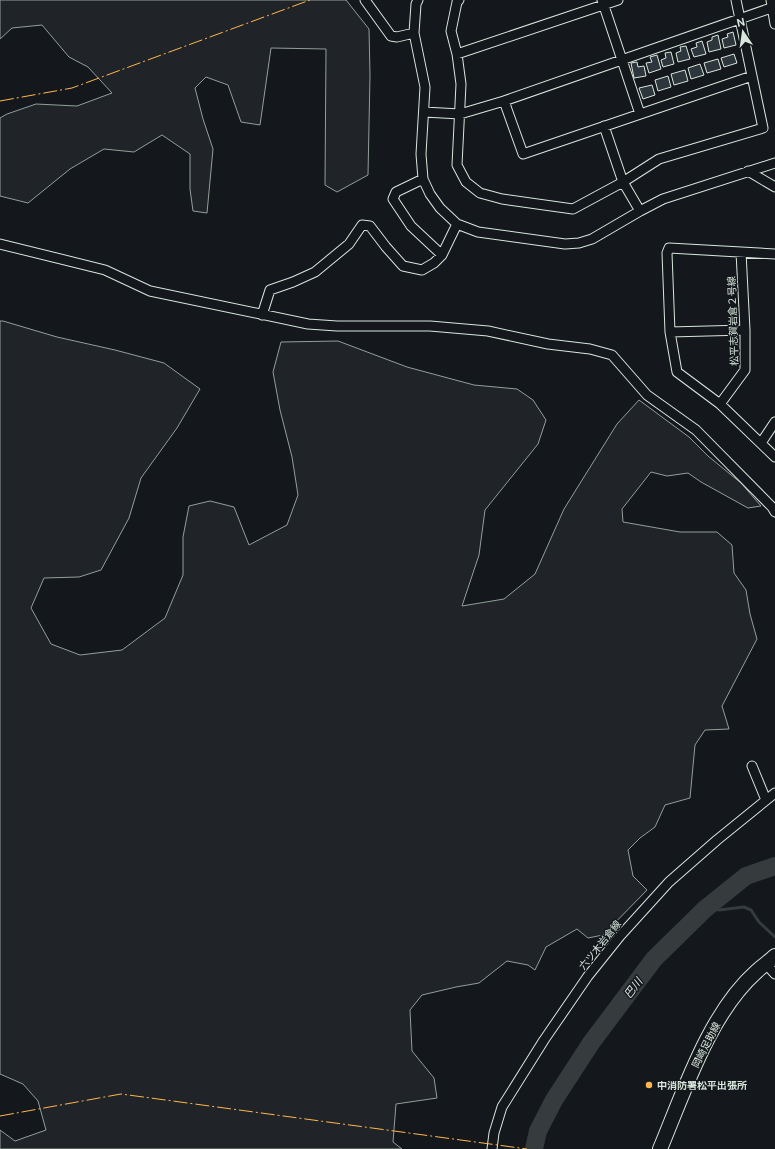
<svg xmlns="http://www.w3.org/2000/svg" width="775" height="1149" viewBox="0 0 775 1149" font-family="'DM Sans','Noto Sans JP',sans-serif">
<rect width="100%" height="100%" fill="#14181c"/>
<path fill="#202428" stroke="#939e99" d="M0,0H346L369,29L370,75L368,175L337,192L325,185L326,49L271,48L260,125L241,122L228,85L206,77L195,88L203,119L213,149L207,213L193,211L190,189V154L162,135L134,152L104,149L70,169L28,203L0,196V118L7,114L36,104L77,106L112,93L88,67L69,57L42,25L12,28L0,39Z
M0,321H3L57,337L115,350L164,363L200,389L177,428L141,478L129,518L101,570L79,577L44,578L31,608L51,644L80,655L122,650L165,618L183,575V537L189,506L210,501L234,507L249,545L287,525L298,495L292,457L280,410L273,372L281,342L338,341L407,367L474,385L517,389L533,400L546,420L538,444L485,510L479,555L462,606L504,599L535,574L564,509L617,424L639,400L689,437L708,456L741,483L761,506L748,508L701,482L688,473L667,476L651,472L622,509L623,522L680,532H717L732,545L734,573L746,590L750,614L757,639L722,706L729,729L705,730L695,745L690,798L665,805L655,827L640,838L628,850L633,876L647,890L603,935L588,938L577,929L546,947L535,970L528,965L507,961L479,983L456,987L422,995L410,1010L412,1051L434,1078L437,1098L396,1104L393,1142L402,1149H0V1130L15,1141L46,1130L38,1101L23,1084L0,1074Z"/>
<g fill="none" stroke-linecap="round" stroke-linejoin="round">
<path stroke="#363b3e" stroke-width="3" d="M702,906L719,910L744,907L751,910L759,922L775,937"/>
<path stroke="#363b3e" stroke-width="18" d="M534,1149L538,1131L554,1100L591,1043L654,959L705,909L746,876L775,866"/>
</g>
<path fill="#2c363c" stroke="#d8e6dc" d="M733,32L736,45L724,48L722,39L728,37L727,34Z
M718,35L721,49L709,52L707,42L712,40V37Z
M702,41L706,54L694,57L691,49L697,47L696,43Z
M686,46L690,59L678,62L676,53L681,51L680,47Z
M671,52L674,64L663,67L661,60L666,58L665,53Z
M734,54L737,63L724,67L721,58Z
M657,55L661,69L649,73L646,63L652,62L650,57Z
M718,59L721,69L707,73L704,63Z
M637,62L638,67L644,66L646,76L634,78L631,63Z
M700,64L704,75L691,79L688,68Z
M685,70L688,81L674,85L671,74Z
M668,76L671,87L658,91L655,80Z
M652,85L655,95L643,99L639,88Z"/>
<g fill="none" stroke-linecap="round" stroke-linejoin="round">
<defs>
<path id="street" d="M365,0L391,36L397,37L414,33
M418,0L416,4L414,33L425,87L421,154L423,179L430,194L440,208L457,224L478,232L565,244L579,243L592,239L640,211L663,199L775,163
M459,0L457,2L451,31L457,54L461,84L457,165L466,182L480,193L502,199L573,209L623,182L659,159L763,128L736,0
M602,0L640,114
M771,0L775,24
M457,54L618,0
M504,101L523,154L752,76
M424,112L460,114L504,101L771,8
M604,126L623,182L640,211
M748,171L775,187
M423,179L396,192L393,199L411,226L442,255
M0,244L105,270L150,291L308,324L337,326H430L488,331L548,344L590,349L612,355L647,395L696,430L772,507L775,512
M775,254L669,248L667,253L670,332L677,372L720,404L775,457
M262,315L270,290L293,282L315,272L349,244L362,225L370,226L386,247L403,266L422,270L434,263L442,255L457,224
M670,332L745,330
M720,404L745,370V330L741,252
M761,443L775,422
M752,766L766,800
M766,964L775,974
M492,1149L494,1133L502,1107L544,1040L588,976L620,936L669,882L717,840L775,793"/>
<path id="primary" d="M660,1149C684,1092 709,1014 756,972C762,966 769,962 775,956"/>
</defs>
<use href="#street" stroke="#d8e6dc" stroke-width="11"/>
<use href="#primary" stroke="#d8e6dc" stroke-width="16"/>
<use href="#street" stroke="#14181c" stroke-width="9"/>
<use href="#primary" stroke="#14181c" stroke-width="14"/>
<path stroke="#ffb74d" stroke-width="1" stroke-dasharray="14 3 2 3" stroke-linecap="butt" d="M0,101L72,88L310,0
M0,1116L121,1094L527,1149"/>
</g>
<circle fill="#ffb74d" stroke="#14181c" stroke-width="1.5" cx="649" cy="1085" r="4"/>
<g text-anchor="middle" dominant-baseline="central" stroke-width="3" stroke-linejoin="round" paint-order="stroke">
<g font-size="10" fill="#d8e6dc" stroke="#14181c">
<text transform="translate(733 321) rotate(-92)">松平志賀岩倉２号線</text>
<text transform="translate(600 945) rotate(-51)">六ツ木岩倉線</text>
<text transform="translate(706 1045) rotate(-63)">岡崎足助線</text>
</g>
<g font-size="10" font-weight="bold" fill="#d8e6dc" stroke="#14181c" text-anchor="start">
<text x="657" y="1085">中消防署松平出張所</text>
</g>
<g font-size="11" font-style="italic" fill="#d8e6dc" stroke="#14181c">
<text transform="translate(633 988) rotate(-53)">巴川</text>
</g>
</g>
<g transform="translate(743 32) rotate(347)" stroke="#14181c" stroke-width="3" paint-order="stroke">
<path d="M0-3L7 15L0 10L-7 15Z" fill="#d8e6dc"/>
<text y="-6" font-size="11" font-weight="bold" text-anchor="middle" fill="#d8e6dc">N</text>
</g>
</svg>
